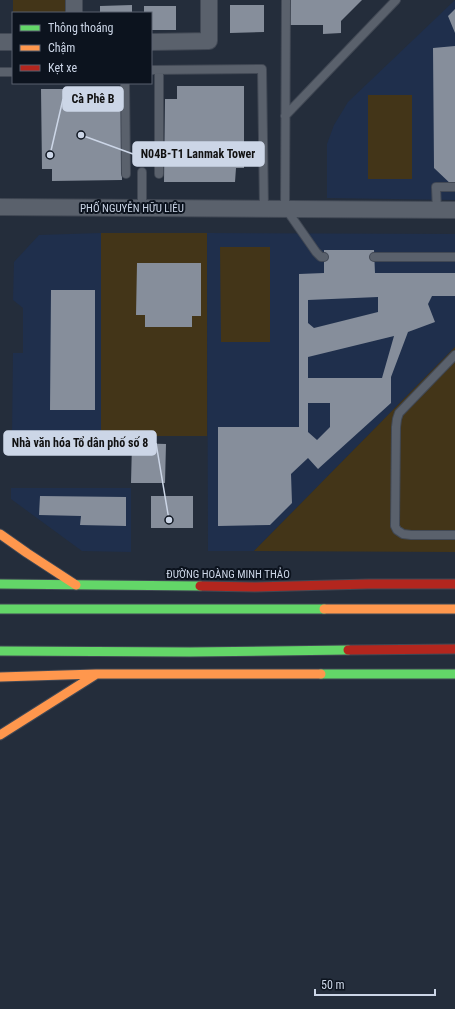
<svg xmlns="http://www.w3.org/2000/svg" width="455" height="1009" viewBox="0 0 455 1009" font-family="'Roboto Condensed',sans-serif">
<rect width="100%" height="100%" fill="#242d3b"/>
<path fill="#1f2f4c" d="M455,0V200L327,198V144L334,125L348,102Z
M101,233V436H12L13,353H23V308L13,300L14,262L39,235Z
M207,233L455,234V347L254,551H208Z
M11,488H131V552L82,551L11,499Z"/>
<path fill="#433518" d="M13,0H68V13H13V21Z
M368,95H412V179H368Z
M101,233H207V436H101Z
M220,247H270V342H221Z
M455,347V552L254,551Z"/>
<path fill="#868e9b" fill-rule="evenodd" d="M285,0H362L341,21V33L323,34V25H285Z
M132,5V13H100V6Z
M230,5H264V32L230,33Z
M144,6H176V30H151V13H144Z
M455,9V33L448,16Z
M455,46V186H453L434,168L433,48Z
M177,86H244V168H236L235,182H164L165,99H177Z
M41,89H111V101H121L122,180L52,181V169H42Z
M324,250H374L375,273H455V296H432L428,304L435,322L408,332L391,377V403L318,469L308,458L291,474L292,503L270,525L218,526V427H299V274L324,273ZM378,297V312L314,328L308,323V300ZM394,336L382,378H308V357ZM308,403H330V427L317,440L308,432Z
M137,263H201V316H192V327H145V315H136Z
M51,290H95V410H50Z
M132,443L166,444L165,483H131Z
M40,496L126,497V526L80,525L81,516L39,515Z
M151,496H193V528H151Z"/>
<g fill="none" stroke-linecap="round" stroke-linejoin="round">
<defs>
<path id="lane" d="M151,70L262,69L264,209
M159,70V174
M0,72H13
M125,83L126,174
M285,116L396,0
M142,172V207
M285,209L286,0
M286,209L316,252L321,257H324
M437,210L436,187H455
M374,257H455
M455,355L399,413L397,419L396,427L395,526L397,530L403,534L411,535H455"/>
<path id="street" d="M74,0V13
M0,42H13
M151,42L209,41V0
M0,207L455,210"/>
<path id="fast" d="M0,584L200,586
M0,609H324
M0,651L190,652L348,650
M321,674H455"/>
<path id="slow" d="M0,534L27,553L76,585
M324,609H455
M0,677L96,674H321
M0,735L95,675"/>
<path id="jam" d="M200,586L255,587L368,584H455
M348,650L455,649"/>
</defs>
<use href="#lane" stroke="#414854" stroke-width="10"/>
<use href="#street" stroke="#414854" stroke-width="18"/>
<use href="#fast" stroke="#414854" stroke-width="11"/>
<use href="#slow" stroke="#414854" stroke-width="11"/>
<use href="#jam" stroke="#414854" stroke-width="11"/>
<use href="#lane" stroke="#5a616c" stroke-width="8"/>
<use href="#street" stroke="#5a616c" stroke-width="16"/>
<use href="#fast" stroke="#63d668" stroke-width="9"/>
<use href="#slow" stroke="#ff974d" stroke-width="9"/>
<use href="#jam" stroke="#b3261e" stroke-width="9"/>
</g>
<g text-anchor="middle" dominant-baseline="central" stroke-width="4" stroke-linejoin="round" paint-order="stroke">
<g font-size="11" fill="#ccd6e7" stroke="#0c131e">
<text x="132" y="208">PHỐ NGUYỄN HỮU LIÊU</text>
<text x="228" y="574">ĐƯỜNG HOÀNG MINH THẢO</text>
</g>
</g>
<path fill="none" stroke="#ccd6e7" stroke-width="1.5" d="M50 155L63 99M81 135L133 154M169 520L156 443"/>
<g fill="#ccd6e7" stroke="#0c131e" stroke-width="1.5">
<circle cx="50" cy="155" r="4"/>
<circle cx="81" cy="135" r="4"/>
<circle cx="169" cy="520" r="4"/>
</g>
<g fill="#ccd6e7" stroke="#ccd6e7" stroke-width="1.5">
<rect x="63" y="87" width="60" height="24" rx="4"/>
<rect x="133" y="142" width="131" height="24" rx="4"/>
<rect x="4" y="431" width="152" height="24" rx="4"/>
</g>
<g font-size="12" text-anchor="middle" font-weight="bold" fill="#111">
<text x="93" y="103">Cà Phê B</text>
<text x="198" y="158">N04B-T1 Lanmak Tower</text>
<text x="80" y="447">Nhà văn hóa Tổ dân phố số 8</text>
</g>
<rect x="12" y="12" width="140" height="72" fill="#0c131e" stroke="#59616e"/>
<rect x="20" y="25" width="20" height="6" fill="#63d668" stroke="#59616e"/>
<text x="48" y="32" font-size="12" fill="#ccd6e7">Thông thoáng</text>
<rect x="20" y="45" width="20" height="6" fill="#ff974d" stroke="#59616e"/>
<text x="48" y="52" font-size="12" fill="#ccd6e7">Chậm</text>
<rect x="20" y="65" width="20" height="6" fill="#b3261e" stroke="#59616e"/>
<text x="48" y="72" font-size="12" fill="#ccd6e7">Kẹt xe</text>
<path d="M315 989v6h120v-6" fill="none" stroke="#ccd6e7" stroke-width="2"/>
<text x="321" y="989" font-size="12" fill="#ccd6e7" stroke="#0c131e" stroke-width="3" paint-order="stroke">50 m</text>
</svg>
